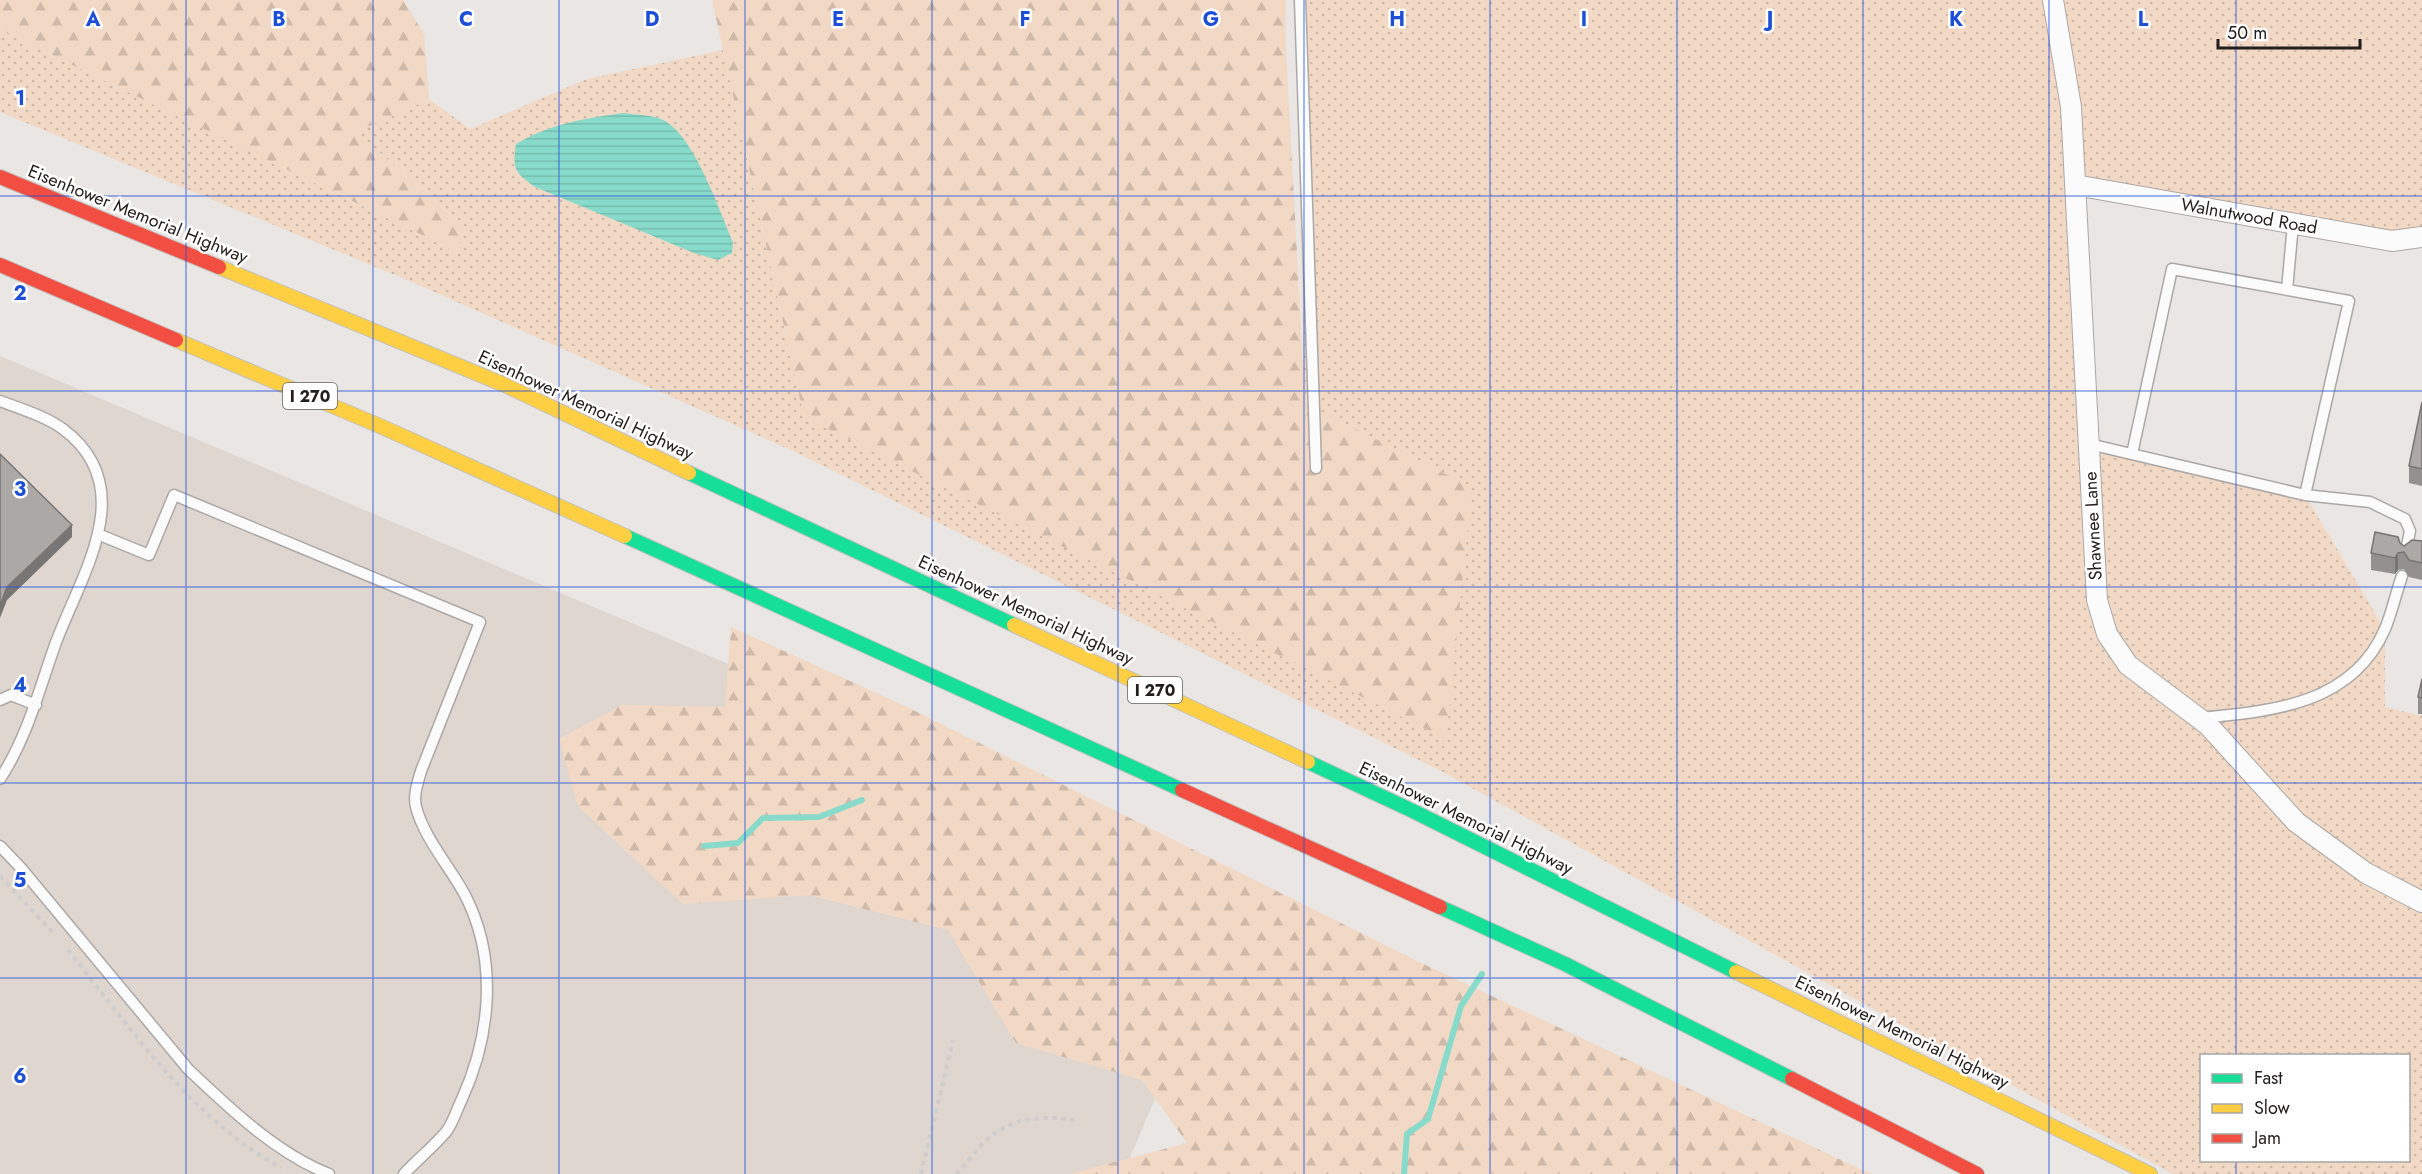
<svg xmlns="http://www.w3.org/2000/svg" width="2422" height="1174" viewBox="0 0 2422 1174" font-family="Jost,sans-serif">
<defs>
<pattern id="grass-dots" width="8" height="8" patternUnits="userSpaceOnUse" patternTransform="scale(1.5)"><rect width="8" height="8" fill="#f2d9c6"/><path d="M2 2h.1M6 6h.1" fill="none" stroke="#cfbaaa" stroke-width="1.8" stroke-linecap="round"/></pattern>
<pattern id="forest-firs" width="22" height="20" patternUnits="userSpaceOnUse" patternTransform="scale(1.5)"><rect width="22" height="20" fill="#f2d9c6"/><path d="M5 1l3.5 6h-7zM16 11l3.5 6h-7z" fill="#cfbaaa"/></pattern>
<pattern id="water-rules" width="6" height="5" patternUnits="userSpaceOnUse" patternTransform="scale(1.5)"><rect width="6" height="5" fill="#88dbca"/><path d="M0 2.5h6" fill="none" stroke="#75bcad"/></pattern>
</defs>
<rect width="100%" height="100%" fill="#e9e6e3"/>
<path fill="#dfd6d0" d="M0,356L1247,883L1123,1174H0Z"/>
<path fill="url(#grass-dots)" fill-rule="evenodd" d="M1295,0H2422V237L2076,185L2089,444L2305,495L2385,630V707L2422,716V1174H2173L1443,772L791,450L412,282L0,112V30L457,252L465,227L356,132L429,99L470,129L587,79L723,50L804,417L1326,416L1305,404ZM2202,1056H2408V1160H2202Z"/>
<path fill="url(#forest-firs)" d="M0,0H403L424,34L429,99L356,132L465,227L457,252L0,30Z
M712,0H1286V50L1305,404L1472,487L1446,739L804,417Z
M731,627L907,707L1413,959L1871,1174H1069L1187,1143L1142,1080L1016,1043L948,930L808,895L683,904L578,806L559,739L622,705L725,707Z"/>
<path fill="url(#water-rules)" d="M624,113C636,115 655,115 665,121C695,138 719,210 733,242L732,253L718,260L694,253L535,187C515,173 512,169 516,144C549,124 586,118 624,113Z"/>
<g fill="none" stroke-linecap="round" stroke-linejoin="round">
<path stroke="#88dbca" stroke-width="6" d="M704,846L738,843L763,818L819,817L862,800
M1404,1174L1407,1134L1428,1119L1461,1006L1482,974"/>
<defs>
<path id="lane" d="M1300,0L1316,468
M2287,290L2293,224
M0,401C21,409 45,416 63,429C142,488 80,576 55,645C39,690 27,738 0,779
M2089,444L2305,495L2370,502L2405,519L2410,531L2405,555
M2132,454L2172,269L2349,301L2305,495
M100,535L149,555L174,495L480,622L421,771C418,782 413,795 416,807C424,838 450,867 465,895C498,959 491,1035 462,1099C457,1109 453,1123 446,1132C433,1147 417,1160 404,1174
M0,700L11,695L36,705
M2200,718C2272,711 2352,705 2385,629C2392,612 2396,593 2402,576
M0,846L21,868L188,1069C229,1108 276,1153 329,1174"/>
<path id="street" d="M2053,0L2071,107L2097,600L2107,634L2128,665L2208,725L2296,822L2366,873L2422,902
M2075,185L2392,241L2422,237"/>
<path id="fast" d="M689,473L1014,625
M625,536L1182,790
M1308,762L1413,811L1736,972
M1440,907L1565,964L1792,1079"/>
<path id="slow" d="M219,267L505,385L689,473
M176,340L380,426L625,536
M1014,625L1308,762
M1736,972L2150,1174"/>
<path id="jam" d="M0,177L219,267
M0,265L176,340
M1182,790L1440,907
M1792,1079L1977,1174"/>
</defs>
<use href="#lane" stroke="#aba8a6" stroke-width="13"/>
<use href="#street" stroke="#aba8a6" stroke-width="22"/>
<use href="#fast" stroke="#c2c1bf" stroke-width="16"/>
<use href="#slow" stroke="#c2c1bf" stroke-width="16"/>
<use href="#jam" stroke="#c2c1bf" stroke-width="16"/>
<path stroke="#cfcdcd" stroke-width="4" stroke-dasharray="4.5 4.5" stroke-linecap="butt" d="M0,876L55,935
M68,950C132,1030 190,1117 281,1168
M921,1174L953,1040
M956,1174C965,1167 970,1157 978,1149C1005,1117 1038,1115 1077,1120"/>
<use href="#lane" stroke="#fcfbfb" stroke-width="10"/>
<use href="#street" stroke="#fcfbfb" stroke-width="20"/>
<use href="#fast" stroke="#16e098" stroke-width="14"/>
<use href="#slow" stroke="#ffcf43" stroke-width="14"/>
<use href="#jam" stroke="#f24e42" stroke-width="14"/>
</g>
<path fill="#93908f" d="M2422,402V486L2409,483V466Z
M2422,541V580L2409,577L2404,569L2398,570L2395,574L2371,570V553L2400,543L2404,546Z
M2422,679V714H2418V697Z"/>
<path fill="#787674" d="M72,525V537L7,600L0,618V605L7,587Z
M2398,553V570L2395,574V558Z"/>
<path fill="#aba8a6" stroke="#787674" stroke-width="1.5" d="M2422,402V469L2409,466Z
M0,454L72,525L7,587L0,605Z
M2375,532L2398,537L2400,543L2404,546L2412,540L2422,541V563L2409,560L2404,552L2398,553L2395,558L2371,553Z
M2422,679V698L2418,697Z"/>
<path fill="none" stroke="#1d4ed8" stroke-width="1.5" stroke-opacity="0.55" d="M186,0V1174M373,0V1174M559,0V1174M745,0V1174M932,0V1174M1118,0V1174M1304,0V1174M1490,0V1174M1677,0V1174M1863,0V1174M2049,0V1174M2236,0V1056M0,196H2422M0,391H2422M0,587H2422M0,783H2422M0,978H2422M2236,1160V1174"/>
<g text-anchor="middle" dominant-baseline="central" stroke-width="5" stroke-linejoin="round" paint-order="stroke">
<g fill="#fff" stroke="#646261" stroke-width="1.5">
<rect x="283" y="383" width="54" height="26" rx="4.5"/>
<rect x="1128" y="677" width="54" height="26" rx="4.5"/>
</g>
<g font-size="16" font-weight="bold" fill="#211e1d">
<text x="310" y="396">I 270</text>
<text x="1155" y="690">I 270</text>
</g>
<g font-size="18" fill="#211e1d" stroke="#fff">
<text transform="translate(138 214) rotate(22)">Eisenhower Memorial Highway</text>
<text transform="translate(2249 216) rotate(10)">Walnutwood Road</text>
<text transform="translate(586 405) rotate(25)">Eisenhower Memorial Highway</text>
<text transform="translate(2093 526) rotate(-93)">Shawnee Lane</text>
<text transform="translate(1026 610) rotate(25)">Eisenhower Memorial Highway</text>
<text transform="translate(1466 818) rotate(26)">Eisenhower Memorial Highway</text>
<text transform="translate(1902 1032) rotate(26)">Eisenhower Memorial Highway</text>
</g>
</g>
<g font-size="20" text-anchor="middle" font-weight="bold" fill="#1d4ed8" stroke="#fff" stroke-width="5" stroke-linejoin="round" paint-order="stroke">
<text x="93" y="26">A</text>
<text x="279" y="26">B</text>
<text x="466" y="26">C</text>
<text x="652" y="26">D</text>
<text x="838" y="26">E</text>
<text x="1025" y="26">F</text>
<text x="1211" y="26">G</text>
<text x="1397" y="26">H</text>
<text x="1584" y="26">I</text>
<text x="1770" y="26">J</text>
<text x="1956" y="26">K</text>
<text x="2143" y="26">L</text>
<text x="20" y="105">1</text>
<text x="20" y="300">2</text>
<text x="20" y="496">3</text>
<text x="20" y="692">4</text>
<text x="20" y="887">5</text>
<text x="20" y="1083">6</text>
</g>
<rect x="2200" y="1054" width="210" height="108" fill="#ffffff" stroke="#a6a5a5" stroke-width="1.5"/>
<rect x="2212" y="1074" width="30" height="9" fill="#16e098" stroke="#a6a5a5" stroke-width="1.5"/>
<text x="2254" y="1084" font-size="18" fill="#211e1d">Fast</text>
<rect x="2212" y="1104" width="30" height="9" fill="#ffcf43" stroke="#a6a5a5" stroke-width="1.5"/>
<text x="2254" y="1114" font-size="18" fill="#211e1d">Slow</text>
<rect x="2212" y="1134" width="30" height="9" fill="#f24e42" stroke="#a6a5a5" stroke-width="1.5"/>
<text x="2254" y="1144" font-size="18" fill="#211e1d">Jam</text>
<path d="M2218 39v9h142v-9" fill="none" stroke="#211e1d" stroke-width="3"/>
<text x="2227" y="39" font-size="18" fill="#211e1d" stroke="#ffffff" stroke-width="4.5" paint-order="stroke">50 m</text>
</svg>
